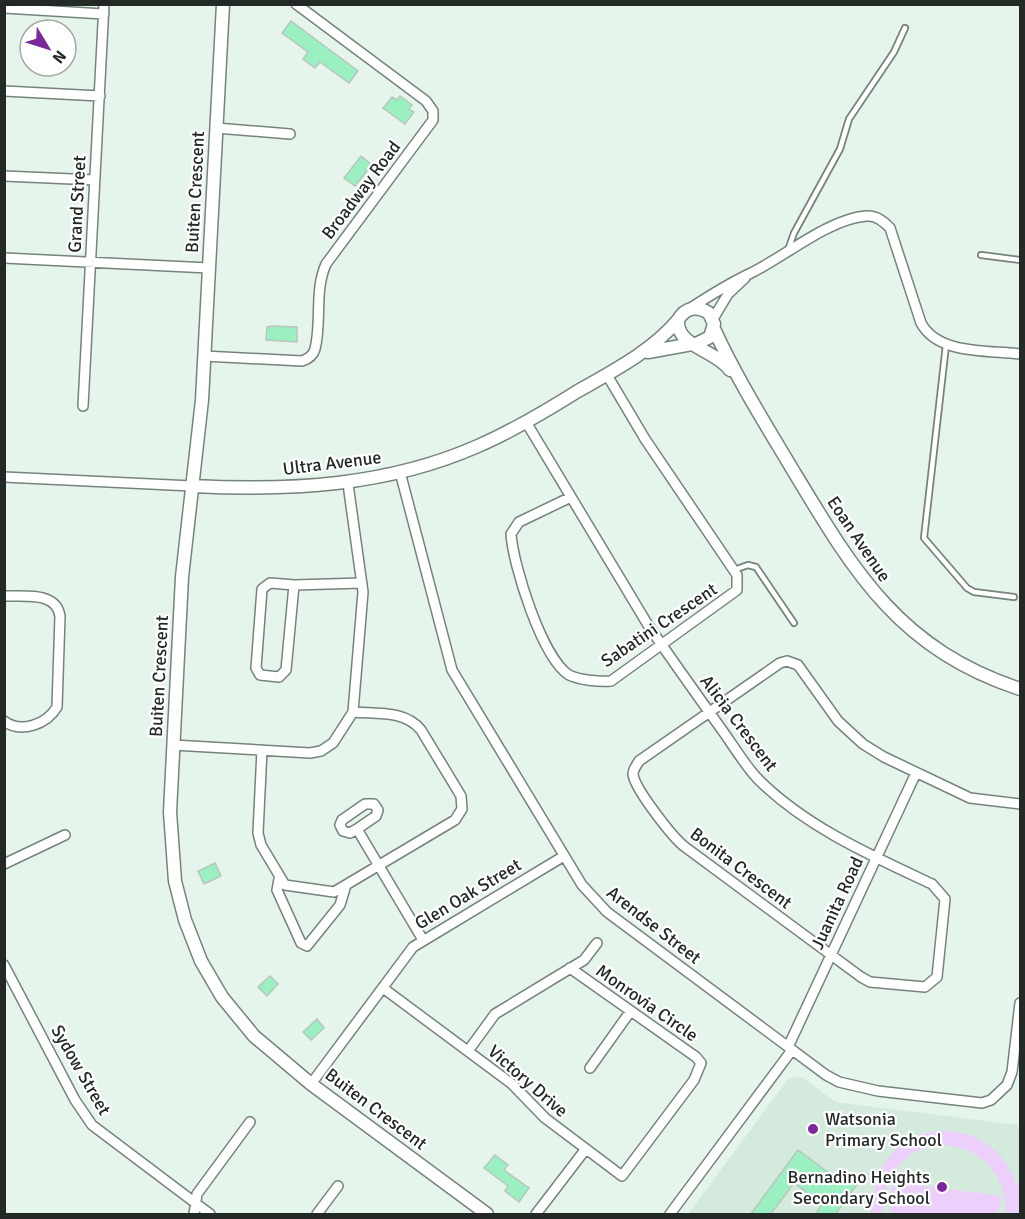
<svg xmlns="http://www.w3.org/2000/svg" width="1025" height="1219" viewBox="0 0 1025 1219" font-family="Signika,sans-serif">
<rect width="100%" height="100%" fill="#e6f5ec"/>
<path fill="#d4eadc" d="M802,1077L835,1102L1019,1125L1020,1118V1214H688L789,1078Z"/>
<path fill="#edcffb" d="M936,1131C975,1129 1005,1149 1017,1186L1020,1187V1214H1005C1011,1147 921,1117 890,1179C885,1190 884,1202 882,1214H870C875,1170 888,1140 936,1131Z
M893,1182L1001,1196L998,1214H889Z"/>
<path fill="#9bf0c2" stroke="#b8c6bd" stroke-width="1.5" d="M291,21L358,71L349,83L320,62L315,68L303,59L308,52L282,33Z
M400,96L412,105L409,109L414,112L405,124L383,108L392,97L397,100Z
M361,156L372,165L355,186L344,178Z
M273,326L297,327V342L266,340L267,327Z
M215,863L221,876L204,884L198,871Z
M270,976L278,984L267,996L258,987Z
M317,1019L324,1028L311,1040L303,1032Z
M798,1150L840,1181L845,1173L858,1183L835,1215H815L822,1204L794,1183L770,1215H750Z
M495,1155L508,1165L504,1170L529,1188L519,1202L505,1191L508,1186L484,1168Z"/>
<g fill="none" stroke-linecap="round" stroke-linejoin="round">
<defs>
<path id="service" d="M788,250L794,233L840,149L849,119L894,52L905,28
M981,255L1020,260
M946,345L924,538L967,588L974,592L1014,597
M734,570L748,565L756,567L794,623"/>
<path id="minor" d="M4,8L104,14
M4,91L100,96
M216,128L290,134
M4,176L95,180
M4,258L209,268
M689,309C709,296 728,284 749,274C783,258 828,219 866,216C876,215 883,221 890,228L921,323C938,355 989,350 1020,354
M713,319L728,294L745,278
M204,356L302,361C308,359 313,356 315,349C322,321 314,291 326,264L433,120V111L426,101L296,4
M83,406L104,4
M526,422L648,625C672,660 697,695 722,730C733,745 744,764 757,778C804,826 872,856 932,884L945,899L937,977L925,987L870,982L861,977L685,847C673,838 634,788 633,774C633,769 637,765 639,761L780,663L787,661L798,665L838,721L863,744L884,757L970,798L1020,804
M400,472L452,670L582,885L607,912L826,1075L839,1082L878,1091L982,1103L991,1100L1007,1085L1012,1072L1020,1003
M4,477L192,486
M571,497L519,522L511,534C513,565 542,658 569,675C579,680 599,682 611,681L737,590V575L645,439L607,375
M270,583L294,585L286,670L279,677L260,675L256,668L262,589Z
M294,585L362,583
M4,596C24,597 56,591 60,616L57,707C47,724 21,734 4,721
M173,745L310,753L321,751L333,743L353,712L363,592L348,484
M262,750L258,833L261,845L285,885L334,892L455,820L462,809L461,796L421,730C405,710 377,714 353,712
M357,829L350,833L343,831L340,825L342,820L365,804H374L378,810L376,816L357,829L423,940
M4,864L65,835
M279,879L277,890L301,943L307,946L340,905L346,885
M4,965L75,1100L92,1125L210,1214
M383,988L512,1084L545,1118L622,1176L694,1080L701,1063L696,1057L570,968
M788,1047L916,773
M468,1051L495,1014L584,960L597,943
M590,1068L630,1012
M311,1084L413,947L564,856
M194,1214L197,1194L250,1122
M317,1214L338,1186
M536,1214L585,1150
M670,1214L792,1050"/>
<path id="tertiary" d="M223,4L202,400L182,577L170,812L175,881L185,920L201,961L222,997L254,1036L311,1084L487,1214
M714,329C737,379 766,425 794,472C856,575 900,649 1020,689
M696,344L710,337L714,324L709,313C696,305 685,308 678,320C676,347 715,349 730,370
M648,352L692,344
M192,486C291,491 387,486 478,446C513,431 546,411 578,391C613,371 652,351 678,320"/>
</defs>
<use href="#service" stroke="#76837b" stroke-width="8"/>
<use href="#minor" stroke="#76837b" stroke-width="12"/>
<use href="#tertiary" stroke="#76837b" stroke-width="15"/>
<use href="#service" stroke="#fff" stroke-width="4.5"/>
<use href="#minor" stroke="#fff" stroke-width="9"/>
<use href="#tertiary" stroke="#fff" stroke-width="12"/>
</g>
<g fill="#7b2898" stroke="#fff" stroke-width="2">
<circle cx="813" cy="1129" r="6"/>
<circle cx="942" cy="1187" r="6"/>
</g>
<g text-anchor="middle" dominant-baseline="central" stroke-width="4.5" stroke-linejoin="round" paint-order="stroke">
<g font-size="18" fill="#232925" stroke="#fff">
<text transform="translate(361 190) rotate(-53)">Broadway Road</text>
<text transform="translate(195 192) rotate(-87)">Buiten Crescent</text>
<text transform="translate(77 204) rotate(-87)">Grand Street</text>
<text transform="translate(332 463) rotate(-7)">Ultra Avenue</text>
<text transform="translate(859 539) rotate(56)">Eoan Avenue</text>
<text transform="translate(659 625) rotate(-34)">Sabatini Crescent</text>
<text transform="translate(159 676) rotate(-87)">Buiten Crescent</text>
<text transform="translate(739 723) rotate(53)">Alicia Crescent</text>
<text transform="translate(741 868) rotate(37)">Bonita Crescent</text>
<text transform="translate(468 894) rotate(-31)">Glen Oak Street</text>
<text transform="translate(837 903) rotate(-65)">Juanita Road</text>
<text transform="translate(654 925) rotate(38)">Arendse Street</text>
<text transform="translate(647 1003) rotate(35)">Monrovia Circle</text>
<text transform="translate(81 1070) rotate(60)">Sydow Street</text>
<text transform="translate(528 1081) rotate(41)">Victory Drive</text>
<text transform="translate(376 1109) rotate(37)">Buiten Crescent</text>
</g>
<g font-size="18" fill="#232925" stroke="#fff" text-anchor="start">
<text x="825" y="1119">Watsonia<tspan x="825" dy="21">Primary School</tspan></text>
<text x="930" y="1177" text-anchor="end">Bernadino Heights<tspan x="930" dy="21">Secondary School</tspan></text>
</g>
</g>
<rect width="1025" height="1219" fill="none" stroke="#232925" stroke-width="12"/>
<g transform="translate(48 48) rotate(128)"><circle r="28" fill="#ffffff" stroke="#a7a9a8" stroke-width="1.5"/>
<path d="M0-4.5L10 22L0 15L-10 22Z" fill="#7b2898"/>
<text y="-9" font-size="16" font-weight="bold" text-anchor="middle" fill="#232925">N</text>
</g>
</svg>
